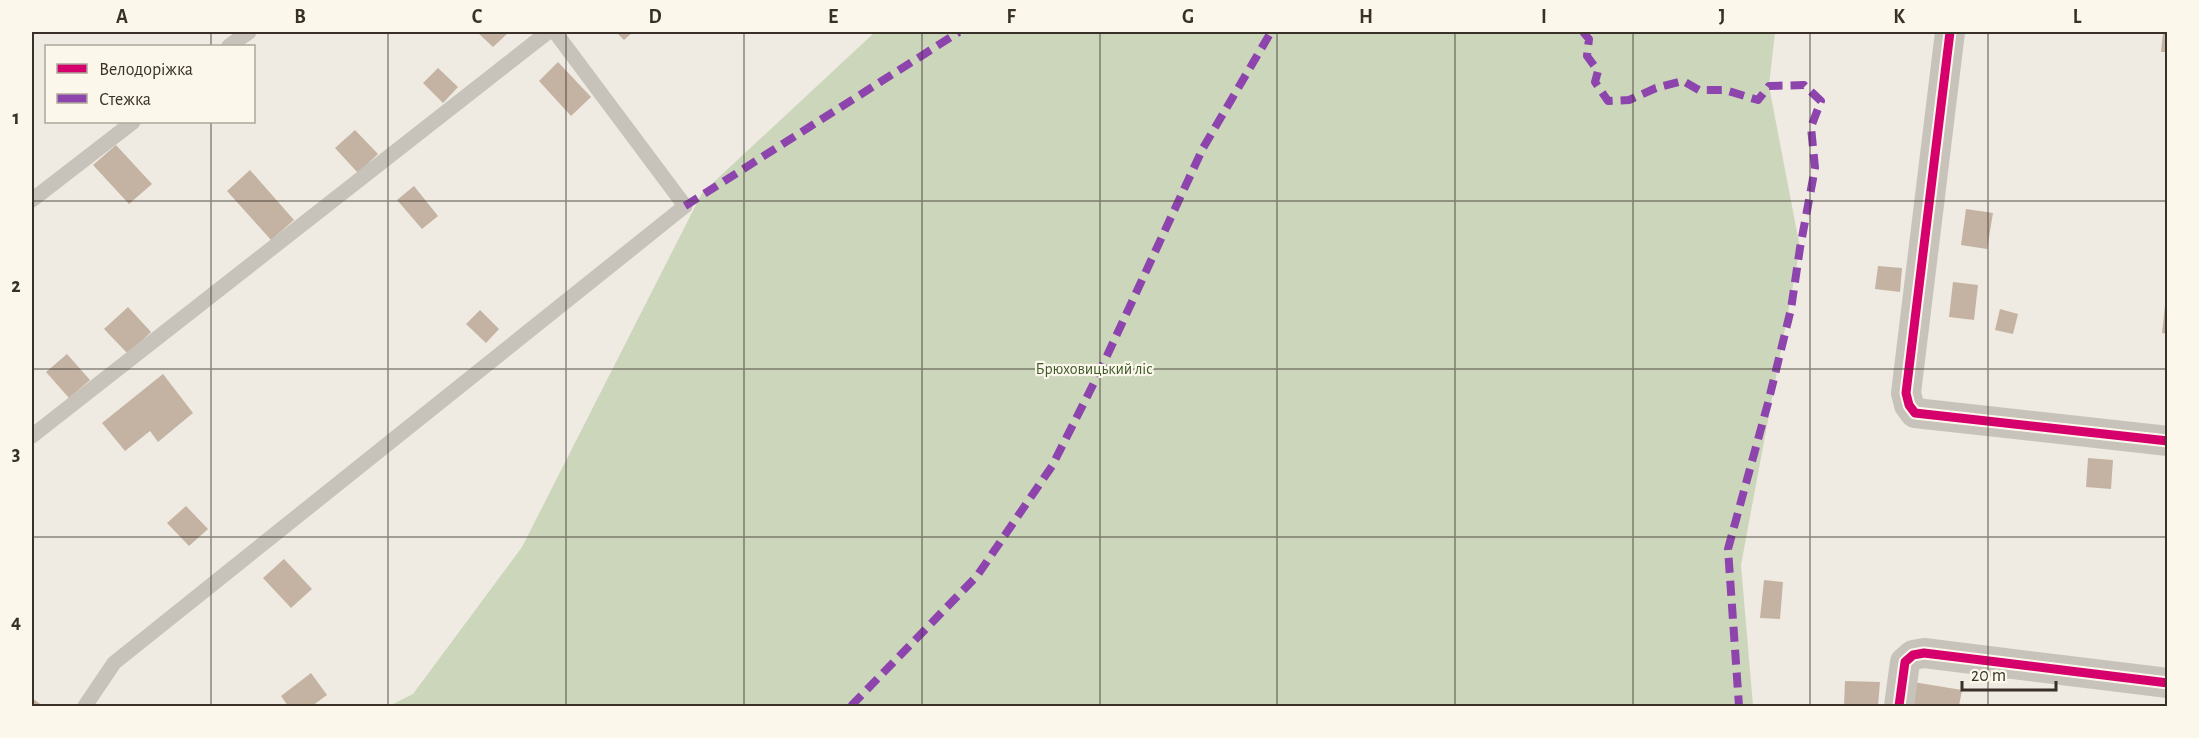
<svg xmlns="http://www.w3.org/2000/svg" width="2199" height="738" viewBox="0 0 2199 738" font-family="'Alegreya Sans',sans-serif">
<rect width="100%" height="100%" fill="#efebe2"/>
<path fill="#cbd6bb" d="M875,32H1775L1769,86L1800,248L1741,565L1753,706H389L413,694L522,547L702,193Z"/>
<path fill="#c4b3a2" d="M477,32H509L493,47Z
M616,32H633L624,40Z
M2163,32H2168V52H2161Z
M558,62L591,97L571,116L539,81Z
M438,68L458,87L443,103L423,83Z
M355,130L378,154L358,173L335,148Z
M116,145L152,184L129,204L93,165Z
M250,170L294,220L271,240L227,191Z
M414,186L438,216L422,229L397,200Z
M1966,209L1993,213L1987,249L1961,245Z
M1878,266L1902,268L1900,292L1875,289Z
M1953,282L1978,285L1974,320L1949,317Z
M2165,305H2168V334L2162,333Z
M128,307L151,332L128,354L104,329Z
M2000,309L2018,314L2013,334L1995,330Z
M480,310L499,329L486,343L466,324Z
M67,354L90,380L69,398L46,372Z
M163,374L193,413L158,442L150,431L125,451L102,423Z
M2088,458L2113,460L2111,489L2086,487Z
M186,506L208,529L189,546L167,523Z
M284,559L312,589L291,608L263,578Z
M1764,580L1783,582L1780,619L1760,618Z
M311,673L327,695L312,706H288L281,696Z
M1845,681L1880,682L1878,706H1844Z
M1913,682L1962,690L1959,706H1909Z
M32,698L43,706H32Z"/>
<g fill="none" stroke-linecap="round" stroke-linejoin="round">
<path stroke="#c8c3ba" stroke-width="15" d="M229,46L249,32
M32,200L133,122
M32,436L548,32
M85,706L114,663L685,206L555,32"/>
<path stroke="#c8c3ba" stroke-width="30" d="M1950,32L1906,393L1909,405L1915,413L2168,441
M1899,706L1905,662L1913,655L1924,653L2168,683"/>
<path stroke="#8e44ad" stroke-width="8" stroke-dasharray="15 8" stroke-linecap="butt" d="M1583,32L1589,39L1587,56L1598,71L1595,82L1608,101L1629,100L1656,88L1683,81L1699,90H1725L1758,100L1769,86L1804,85L1821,101L1811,127L1815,168L1800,248L1791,309L1768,403L1728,549L1739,706
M685,206L959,32
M851,706L977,576L1052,466L1099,373L1203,148L1271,32"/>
<defs>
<path id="cycleway" d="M1950,32L1906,393L1909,405L1915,413L2168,441
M1899,706L1905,662L1913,655L1924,653L2168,683"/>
</defs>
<use href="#cycleway" stroke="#fbf7ea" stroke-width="13"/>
<use href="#cycleway" stroke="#d6006c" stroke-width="9"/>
</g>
<path fill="none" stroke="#393128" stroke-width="1.5" stroke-opacity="0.55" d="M211,32V46M388,32V706M566,32V706M744,32V706M922,32V706M1100,32V706M1277,32V706M1455,32V706M1633,32V706M1810,32V706M1988,32V706M211,122V706M32,201H2168M32,369H2168M32,537H2168"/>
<g text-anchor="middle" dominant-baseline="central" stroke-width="4.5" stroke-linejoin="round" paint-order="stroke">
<g font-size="16" fill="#3e592a" stroke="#fbf7ea">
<text x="1094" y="369">Брюховицький ліс</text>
</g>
</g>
<rect width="2199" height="738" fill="none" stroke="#fbf7ea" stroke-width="66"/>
<rect x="45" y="45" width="210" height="78" fill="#fbf7ea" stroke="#ada89c" stroke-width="1.5"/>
<rect x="57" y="64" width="30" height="9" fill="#d6006c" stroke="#ada89c" stroke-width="1.5"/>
<text x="99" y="75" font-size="18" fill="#393128">Велодоріжка</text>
<rect x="57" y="94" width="30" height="9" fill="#8e44ad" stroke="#ada89c" stroke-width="1.5"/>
<text x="99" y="105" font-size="18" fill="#393128">Стежка</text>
<path d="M1962 681v9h94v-9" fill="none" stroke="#393128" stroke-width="3"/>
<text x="1971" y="681" font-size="18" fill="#393128" stroke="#fbf7ea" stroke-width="4.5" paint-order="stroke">20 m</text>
<rect x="33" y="33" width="2133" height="672" fill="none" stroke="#393128" stroke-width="2"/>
<g font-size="20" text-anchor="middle" font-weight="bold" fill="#393128">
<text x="122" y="23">A</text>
<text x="300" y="23">B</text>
<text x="477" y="23">C</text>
<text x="655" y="23">D</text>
<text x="833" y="23">E</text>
<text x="1011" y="23">F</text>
<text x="1188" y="23">G</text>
<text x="1366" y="23">H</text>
<text x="1544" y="23">I</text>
<text x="1722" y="23">J</text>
<text x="1899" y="23">K</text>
<text x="2077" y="23">L</text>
<text x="16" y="124">1</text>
<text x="16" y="292">2</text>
<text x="16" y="460">3</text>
<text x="16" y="628">4</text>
</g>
</svg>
